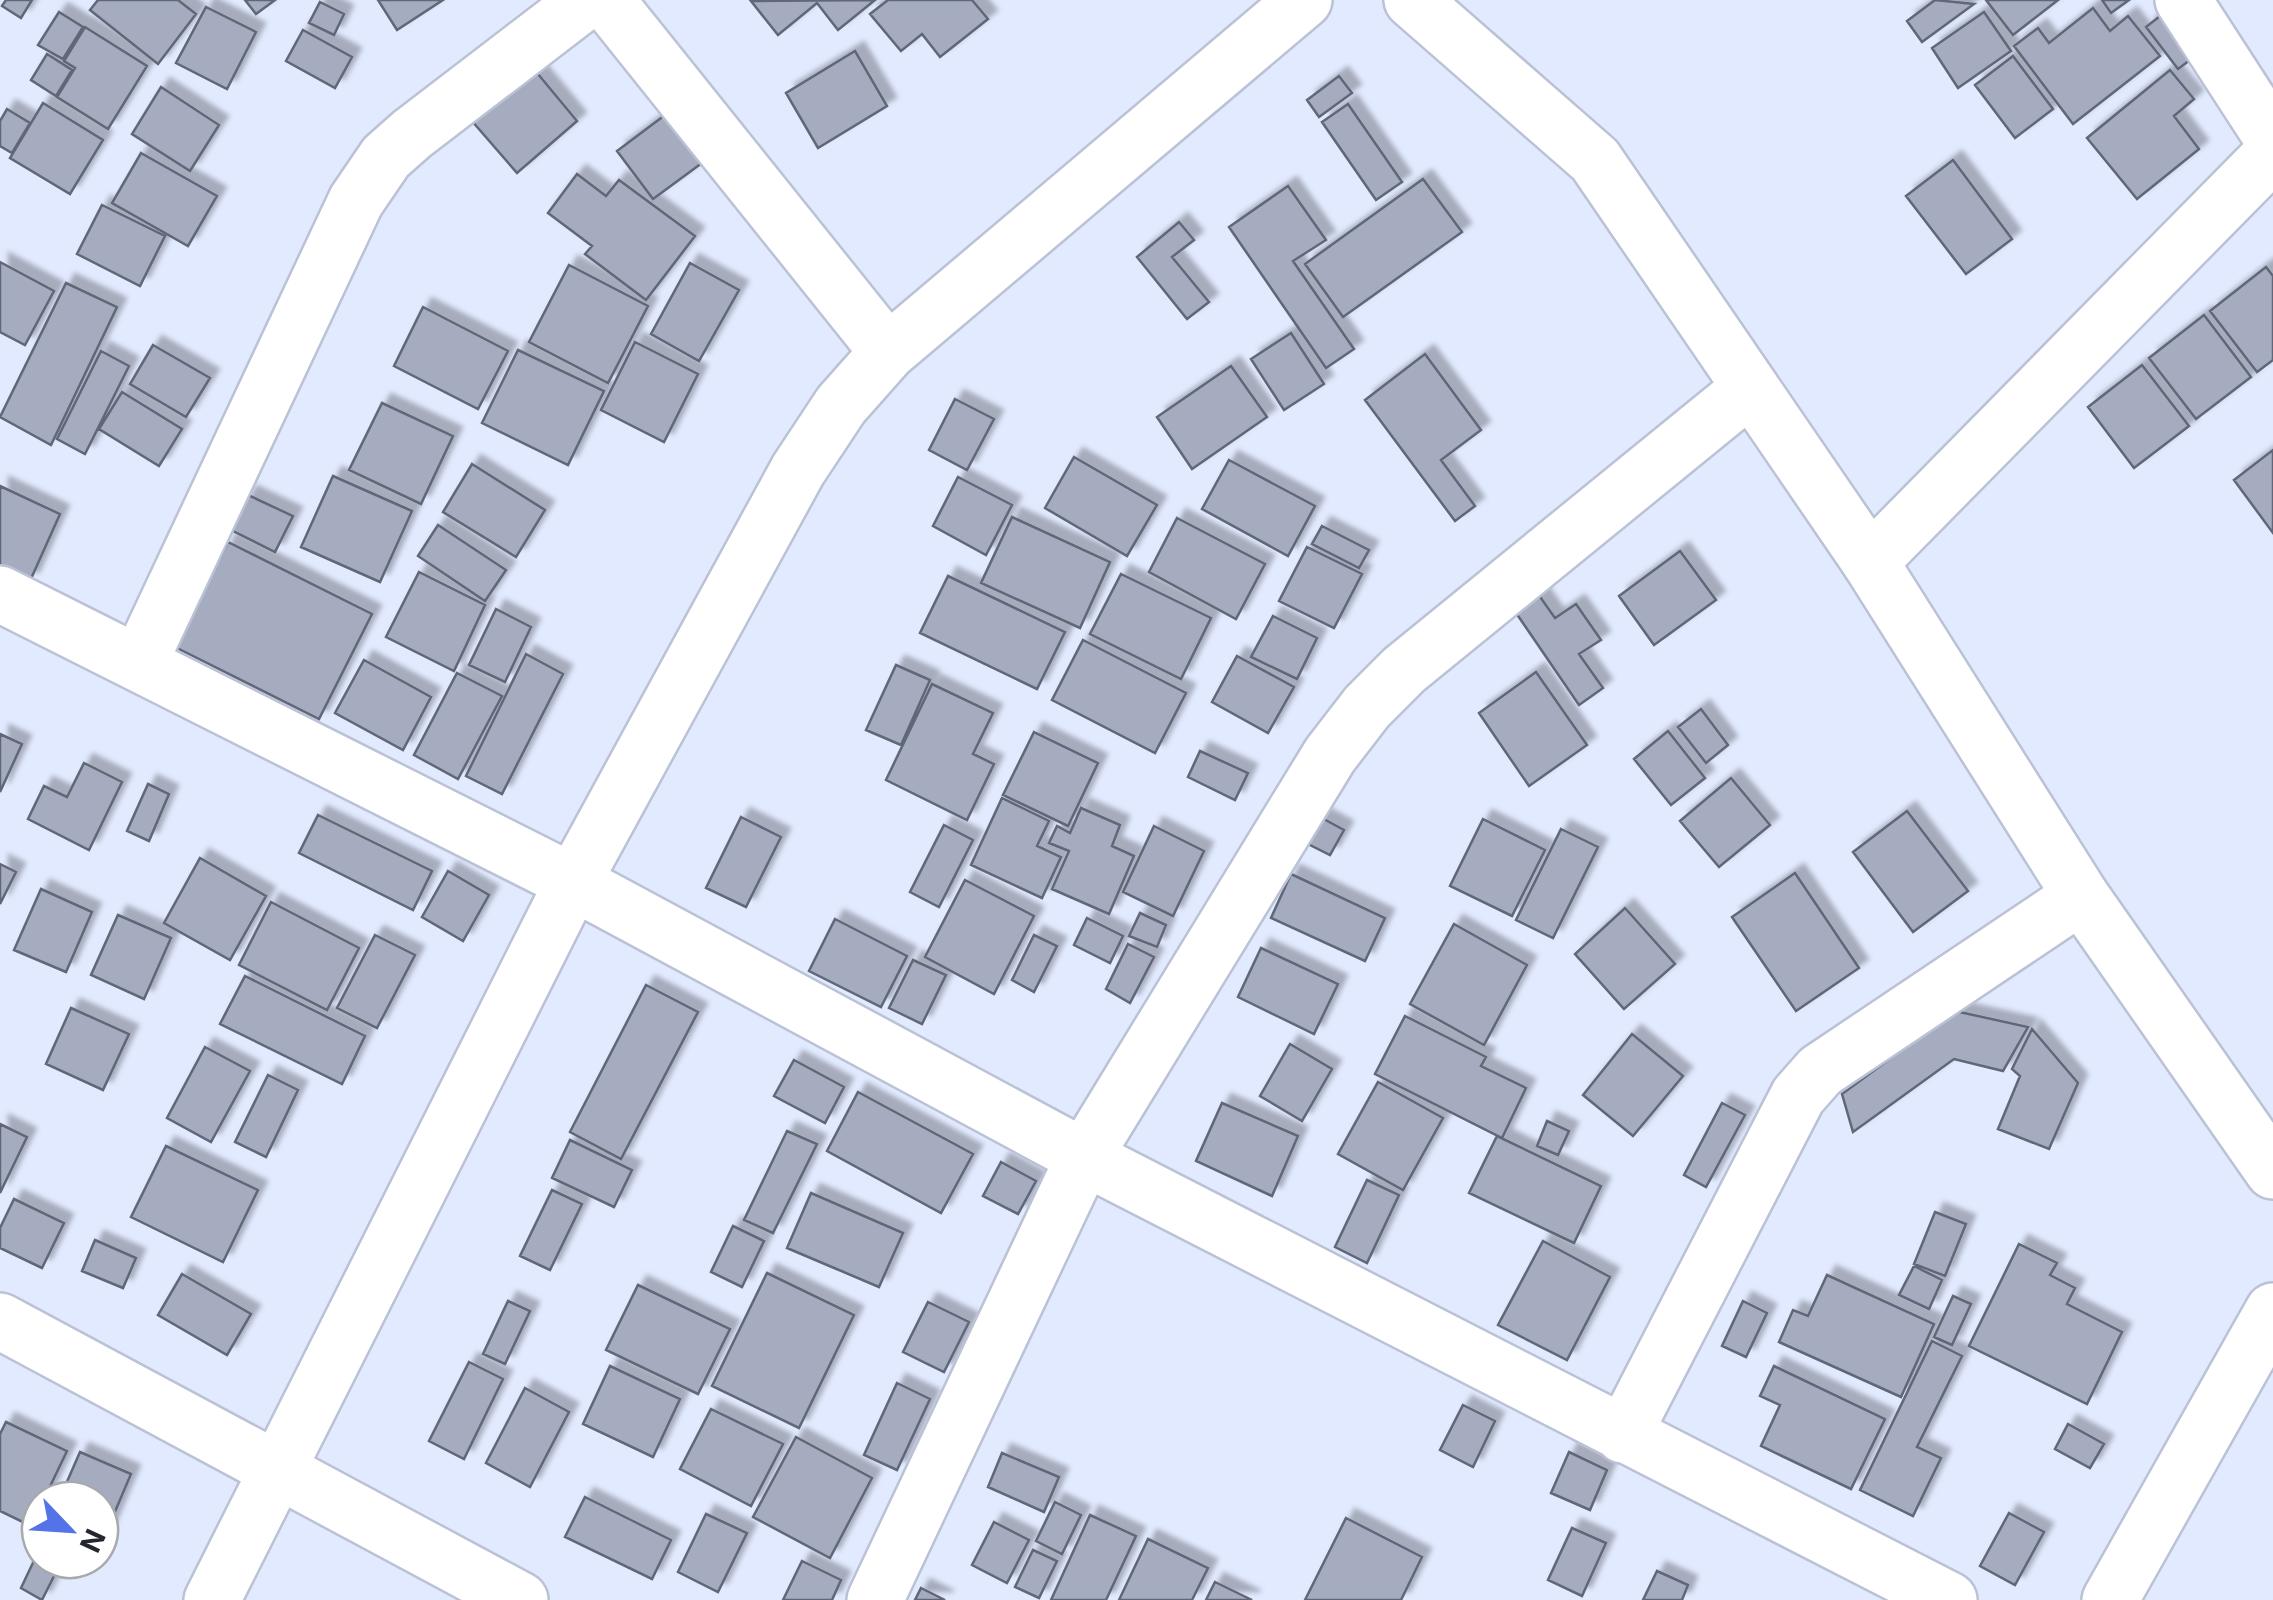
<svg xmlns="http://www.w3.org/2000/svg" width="2273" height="1600" viewBox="0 0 2273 1600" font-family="Inter,sans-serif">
<defs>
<filter id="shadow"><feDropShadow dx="9" dy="-9" stdDeviation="2.5" flood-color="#0004"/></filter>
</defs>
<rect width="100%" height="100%" fill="#e2eaff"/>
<path fill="#a5acc0" stroke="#606778" stroke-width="2.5" filter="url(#shadow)" d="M6,0H32L21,18L2,6Z
M98,0H178L196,14L158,64L90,10Z
M245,0H275L256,14Z
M378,0H443L397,30Z
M875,0L838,30L817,3L778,35L751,1Z
M888,0H972L988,19L940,57L922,34L901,51L870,14Z
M1935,0L1974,4L1922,42L1907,21Z
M1986,0H2058L2013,35Z
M2102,0H2129L2111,13Z
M320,2L344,14L334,35L309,23Z
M206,7L256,32L227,89L176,63Z
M2093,8L2110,31L2128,16L2160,56L2073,124L2014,46L2038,28L2049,43Z
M2169,9L2202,51L2178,69L2146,27Z
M59,12L83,27L63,59L38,45Z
M1984,12L2011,51L1958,88L1932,48Z
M85,27L147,66L108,129L57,97L75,68L64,61Z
M303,30L352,57L335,88L286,61Z
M855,51L887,106L818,148L786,93Z
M47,54L72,70L56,96L31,80Z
M2013,56L2053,109L2015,138L1975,85Z
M533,68L577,121L517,173L471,120Z
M2170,70L2194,99L2174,116L2199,149L2137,199L2087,138Z
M1339,76L1352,93L1319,117L1307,100Z
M161,87L219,125L190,171L132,134Z
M43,103L103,140L70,194L10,158Z
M1348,104L1402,182L1376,200L1322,122Z
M7,109L30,123L12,153L0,146V121Z
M669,112L706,160L653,199L617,151Z
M141,153L217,196L188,246L112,203Z
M1953,160L2012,239L1966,274L1906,196Z
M577,174L606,196L619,180L695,236L646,300L585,254L592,246L548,213Z
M1423,179L1462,232L1343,317L1305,264Z
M1288,186L1326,240L1293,261L1354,349L1326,368L1229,227Z
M102,205L165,236L140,286L77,254Z
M1179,222L1194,240L1172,257L1209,302L1187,319L1137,257Z
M0,262L54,291L25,345L0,332Z
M690,263L739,290L699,361L651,334Z
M569,265L648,306L608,383L529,342Z
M2266,267L2273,276V360L2257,372L2210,311Z
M66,283L117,307L51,445L0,417Z
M423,307L508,351L478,409L394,366Z
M2204,315L2251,377L2196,419L2149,358Z
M1291,333L1324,384L1284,410L1251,359Z
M635,342L698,374L664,442L601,410Z
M153,345L210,378L186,417L130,384Z
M518,350L604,391L568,465L482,423Z
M101,351L129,366L85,454L57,439Z
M1425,354L1481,430L1441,460L1475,506L1455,521L1365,400Z
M2142,365L2189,426L2134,468L2088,407Z
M1231,366L1267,417L1192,469L1157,417Z
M122,392L182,429L159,466L99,429Z
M955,399L994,419L967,470L929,450Z
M382,403L453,436L421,504L349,470Z
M2273,450V533L2234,480Z
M1074,457L1157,505L1127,556L1045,508Z
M1229,460L1315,506L1288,556L1202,509Z
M472,464L545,510L516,557L443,512Z
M333,476L412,511L380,582L301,547Z
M958,477L1012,505L986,555L933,526Z
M0,486L60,514L30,581L0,568Z
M248,495L293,516L275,552L231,530Z
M1012,517L1110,562L1080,628L981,583Z
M1177,518L1265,564L1236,619L1149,572Z
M438,525L506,570L485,601L418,556Z
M1322,526L1369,550L1359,568L1312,544Z
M228,542L372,614L319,719L175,647Z
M1307,547L1362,574L1334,628L1279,601Z
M1680,551L1716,600L1654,645L1619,596Z
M419,572L485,605L454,671L386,637Z
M1121,574L1211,618L1181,679L1090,634Z
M948,576L1065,632L1037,689L920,633Z
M1536,591L1555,618L1576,604L1601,640L1579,654L1603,688L1579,705L1512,607Z
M496,609L531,627L505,682L469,665Z
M1273,616L1317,638L1297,679L1251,657Z
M1083,640L1186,693L1155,753L1052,700Z
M526,654L563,674L502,794L466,776Z
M1237,656L1294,687L1268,733L1212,702Z
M364,660L431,697L403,750L335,713Z
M896,665L930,680L901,745L866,730Z
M1536,672L1587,745L1529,786L1479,713Z
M457,673L502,696L458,779L414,755Z
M932,684L993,713L973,754L994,764L967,820L886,780Z
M1701,709L1728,745L1706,763L1678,727Z
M1668,731L1705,778L1671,805L1634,759Z
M1034,732L1098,763L1068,826L1003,795Z
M0,734L22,744L0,792Z
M1200,751L1248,773L1235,800L1188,777Z
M84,763L122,782L89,850L28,819L44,786L67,797Z
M1731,778L1770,825L1719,867L1680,821Z
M148,784L169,794L149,841L127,831Z
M1002,798L1049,821L1037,846L1061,857L1042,898L971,865Z
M1081,808L1120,825L1112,846L1134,856L1109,914L1052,889L1069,851L1049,843L1057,826L1070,833Z
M1907,811L1968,891L1913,932L1853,852Z
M318,815L432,871L413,910L299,853Z
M741,817L781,837L746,907L706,888Z
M1320,817L1344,830L1330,855L1306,843Z
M1483,819L1545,850L1512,916L1450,886Z
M944,825L973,840L939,907L910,892Z
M1154,826L1204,851L1173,916L1123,892Z
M1561,829L1598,847L1553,938L1516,920Z
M200,858L266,896L230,960L164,923Z
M0,864L16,872L0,904Z
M448,871L489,895L463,941L422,917Z
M1795,873L1859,968L1796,1011L1732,917Z
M1291,874L1385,918L1365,961L1271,918Z
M965,880L1034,916L994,994L925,957Z
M41,889L92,912L66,972L14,950Z
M271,902L359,948L327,1010L239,965Z
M1625,908L1675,964L1624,1009L1575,954Z
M1140,913L1166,925L1157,947L1129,936Z
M118,915L171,938L144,999L91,975Z
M1087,918L1123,936L1110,963L1074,945Z
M835,919L907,956L881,1007L809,971Z
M1454,924L1527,965L1484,1045L1410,1004Z
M375,935L415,955L377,1028L337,1008Z
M1034,935L1057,946L1034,992L1012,980Z
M1128,944L1154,957L1130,1003L1106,989Z
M1261,948L1338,984L1314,1034L1238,997Z
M913,960L946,975L922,1024L889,1008Z
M245,976L365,1036L342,1084L220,1024Z
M646,985L698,1012L621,1159L570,1132Z
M71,1008L129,1034L103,1090L46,1064Z
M1955,1011L2028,1027L2003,1071L1954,1059L1853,1132L1842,1094Z
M1405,1016L1486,1057L1481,1066L1526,1088L1502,1138L1375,1074Z
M2032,1029L2078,1083L2049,1149L1998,1129L2020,1076L2012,1069Z
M1632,1034L1683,1076L1633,1136L1583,1095Z
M1290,1044L1332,1069L1302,1121L1260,1096Z
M205,1047L250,1071L211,1142L167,1118Z
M794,1060L844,1087L825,1123L774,1096Z
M268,1075L298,1090L266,1157L235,1142Z
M1378,1082L1443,1118L1403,1190L1338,1154Z
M858,1092L973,1154L941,1213L827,1151Z
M1222,1103L1298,1136L1272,1196L1196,1161Z
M1722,1103L1745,1115L1706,1187L1684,1175Z
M1547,1121L1569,1131L1558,1155L1537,1146Z
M0,1124L27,1137L0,1193Z
M787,1131L817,1144L773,1233L744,1220Z
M1497,1136L1601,1186L1574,1243L1469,1193Z
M570,1140L632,1170L614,1207L552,1178Z
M166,1146L258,1190L223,1262L131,1217Z
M1001,1162L1036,1181L1018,1214L983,1196Z
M1367,1180L1399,1195L1367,1263L1335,1247Z
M552,1190L582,1204L550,1270L520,1256Z
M811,1193L903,1233L879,1287L787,1248Z
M14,1199L64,1223L42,1268L0,1248V1228Z
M1935,1212L1966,1224L1945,1276L1914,1264Z
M733,1226L764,1241L742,1287L711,1272Z
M95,1240L136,1258L123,1288L82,1271Z
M1543,1241L1610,1277L1567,1360L1498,1325Z
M2019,1244L2057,1263L2050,1275L2075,1288L2067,1304L2122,1332L2087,1404L1969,1346Z
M1914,1266L1942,1280L1929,1309L1899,1295Z
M767,1273L854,1315L799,1428L712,1386Z
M182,1274L251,1314L227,1355L158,1315Z
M1827,1275L1934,1324L1901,1397L1779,1342L1793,1310L1808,1316Z
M638,1285L730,1329L698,1394L606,1350Z
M1953,1296L1971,1304L1952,1345L1934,1337Z
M508,1301L530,1311L505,1364L483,1354Z
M1743,1301L1767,1313L1746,1357L1722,1346Z
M928,1302L969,1322L944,1372L903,1352Z
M1932,1341L1962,1356L1917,1447L1941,1458L1913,1516L1860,1490Z
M469,1362L503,1379L464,1459L429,1441Z
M610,1366L680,1399L653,1457L583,1424Z
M1774,1366L1885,1419L1851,1489L1761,1446L1780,1405L1760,1396Z
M897,1383L930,1399L897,1470L864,1455Z
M525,1388L569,1412L530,1487L486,1463Z
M1463,1405L1495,1421L1473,1467L1440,1450Z
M711,1409L783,1444L751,1506L680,1469Z
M6,1422L67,1451L31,1526L0,1511V1434Z
M2068,1424L2104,1444L2090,1468L2055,1449Z
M796,1437L872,1478L830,1558L753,1517Z
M80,1452L131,1474L100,1547V1500H59Z
M1569,1452L1607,1470L1590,1510L1551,1493Z
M1002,1453L1059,1477L1044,1512L988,1487Z
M585,1497L671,1540L652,1579L565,1537Z
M1055,1502L1081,1515L1062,1554L1036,1541Z
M2009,1513L2044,1532L2015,1585L1980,1566Z
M706,1514L747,1533L718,1592L678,1572Z
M1090,1515L1136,1536L1106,1600H1051Z
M1346,1518L1422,1557L1401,1600H1305Z
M994,1522L1029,1540L1007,1583L972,1565Z
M1572,1528L1606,1543L1582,1596L1548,1580Z
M1148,1539L1208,1568L1192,1600H1119Z
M39,1550L40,1560H62L42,1600L21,1588Z
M1033,1550L1057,1561L1039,1598L1015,1587Z
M802,1561L841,1580L832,1600H783Z
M1657,1571L1688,1585L1682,1600H1643Z
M1215,1582L1252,1600H1206Z
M921,1588L945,1600H915Z"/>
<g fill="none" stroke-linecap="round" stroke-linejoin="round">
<defs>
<path id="minor" d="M606,0L888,352
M2183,0L2273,139
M1870,562L2273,153
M0,594L573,882L1084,1157L1949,1600
M139,663L356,201L386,157L412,134L587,0
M0,1321L520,1600
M1623,1435L1798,1096L1820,1071L2081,896
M212,1600L573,882L798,470L841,405L888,352L1304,0
M875,1600L1084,1157L1330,755L1367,707L1404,670L1749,389
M2110,1600L2273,1311"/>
<path id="tertiary" d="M1412,0L1595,160L1870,562L2081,896L2273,1171"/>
</defs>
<use href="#minor" stroke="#bbc2d6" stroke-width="60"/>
<use href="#tertiary" stroke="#bbc2d6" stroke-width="60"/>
<use href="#minor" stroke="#fff" stroke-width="55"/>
<use href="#tertiary" stroke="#fff" stroke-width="55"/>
</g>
<g transform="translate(70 1530) rotate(115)"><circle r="48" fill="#ffffff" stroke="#a7a9ac" stroke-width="2.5"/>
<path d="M0-8L18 38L0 25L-18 38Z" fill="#5473e8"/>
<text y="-15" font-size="28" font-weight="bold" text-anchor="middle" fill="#24272f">N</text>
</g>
</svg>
